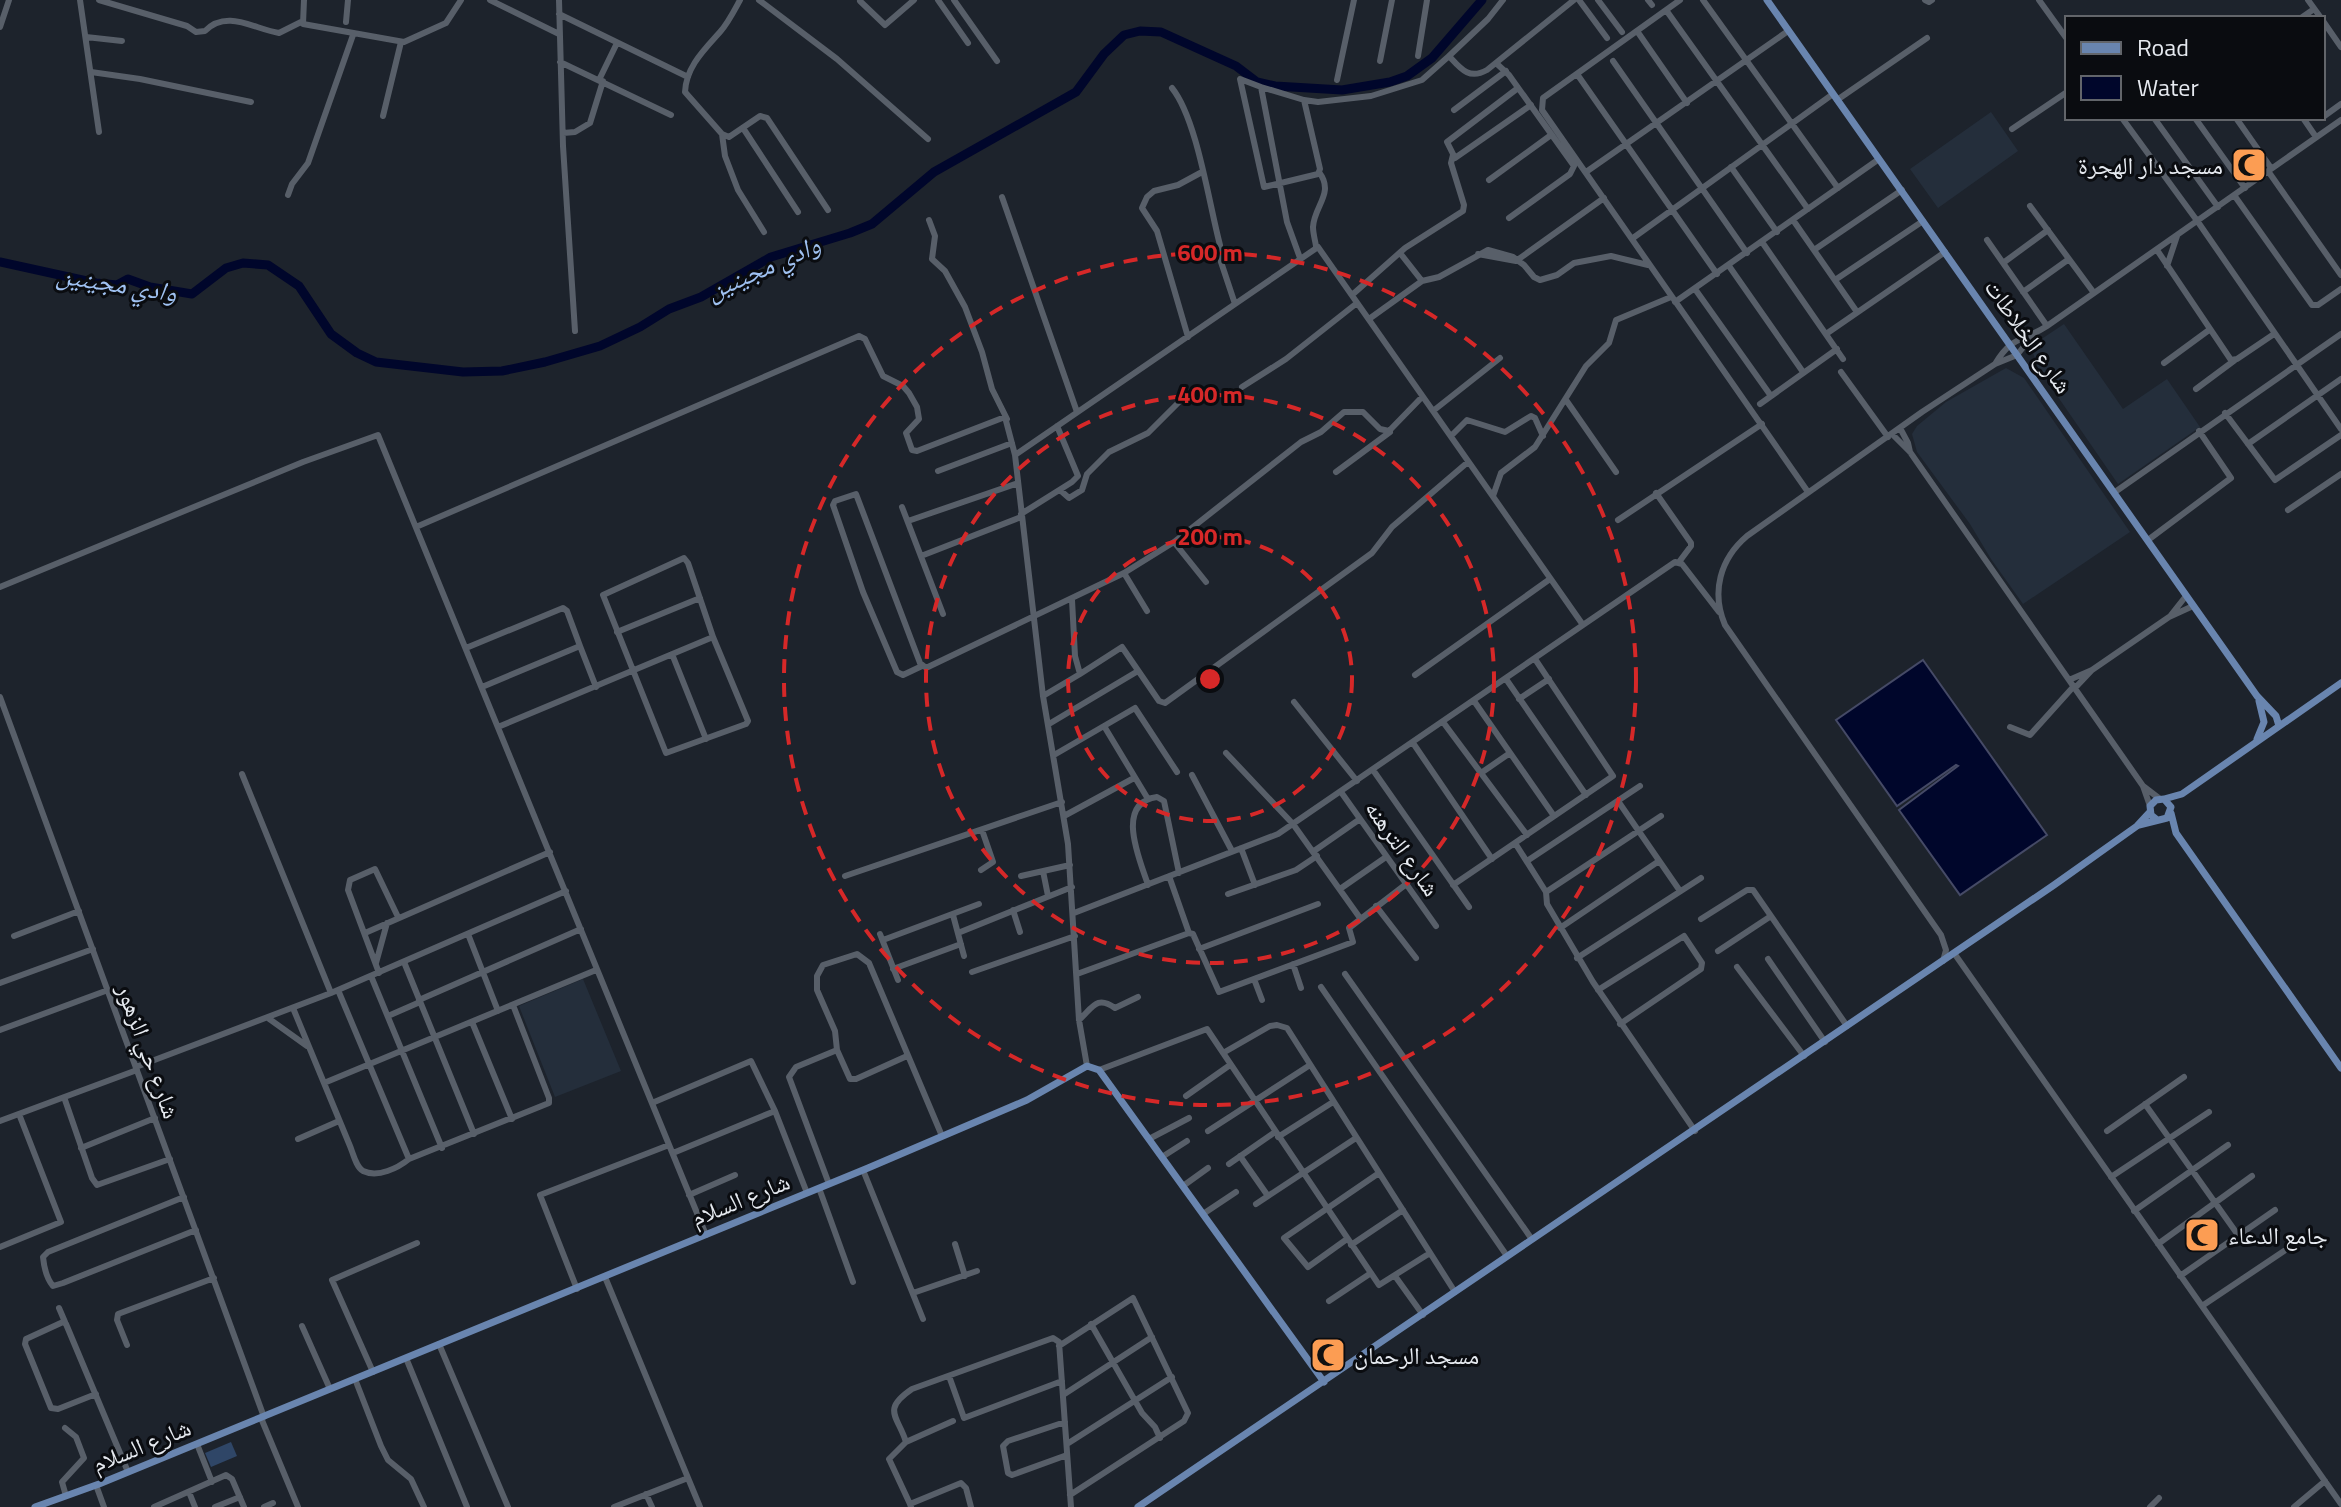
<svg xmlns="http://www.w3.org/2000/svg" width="2341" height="1507" viewBox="0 0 2341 1507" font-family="'Titillium Web','Noto Naskh Arabic',sans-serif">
<rect width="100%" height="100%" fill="#1d232c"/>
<path fill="#242e3b" d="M1991,112L2018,151L1938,208L1910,169Z
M2064,324L2123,409L2167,379L2200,427L2118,484L2038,368L2032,350L2040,340Z
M2006,368L2024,378L2130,532L2023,604L1991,559L1970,524L1917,452L1912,434L1917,426L1946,402Z
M583,979L621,1071L555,1097L519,1006Z"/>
<path fill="#2f4667" d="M231,1442L237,1456L211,1467L205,1453Z"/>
<path fill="#00062b" stroke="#454a66" stroke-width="2" d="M1923,660L2047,835L1960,895L1899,810L1958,766L1956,765L1897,806L1836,720Z"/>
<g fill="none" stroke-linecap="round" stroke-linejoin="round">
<path stroke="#00062b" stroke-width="9" d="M0,262L96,283L117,285L128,279L150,287L192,294L226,268L243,263L268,265L299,286L331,334L357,353L376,362L463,372L502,371L545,362L600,346L640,327L669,309L701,297L771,257L850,233L872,224L934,172L1076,92L1104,54L1124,35L1140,31L1161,32L1236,66L1257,82L1275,86L1342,90L1390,82L1407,76L1432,58L1482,0"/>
<path stroke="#585f69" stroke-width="6" d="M80,0L99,132
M99,0L187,26L196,32L205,31C227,9 254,29 279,33L301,22
M304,0L303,24L404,42L446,23L461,0
M490,0L559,34
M559,0L563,146L575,331
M740,0C734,11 728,23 720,32C704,50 686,67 685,92L722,134L725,156L738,190L764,232
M759,0L837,59L928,139
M938,0L968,43
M954,0L997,61
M1579,0L1607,38
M1598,0L1622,32
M1648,0L1652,5
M1680,0L1543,98L1542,110L1808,492
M1703,0L1838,188
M1925,0L1929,2L1932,0
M2039,0L2067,39
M2308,0L2321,18
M860,1L885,25L914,0
M1666,10L1808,209
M559,14L688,77
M2301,18L2314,9
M2323,21L2341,47
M346,22L348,0
M0,27L9,0
M1637,31L1687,103
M86,37L122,41
M1418,56L1427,0
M1449,56L1488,19L1503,0
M1380,61L1392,0
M1613,61L1747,253
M560,62L671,115
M1496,63L1509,75L1574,166L1570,174L1509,218
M91,72L140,79L251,102
M1577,74L1717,274
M599,80L617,43
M1337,80L1354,0
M1261,87L1240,79L1264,187L1318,174L1320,169L1304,100
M1172,88C1197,119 1209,204 1220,245L1221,262L1235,304
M1518,88L1447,142L1455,158L1531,105
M1837,100L1927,38
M1454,110L1506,71
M383,116L401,42
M2323,117L2341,104
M2122,118L2198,222L2341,429
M2154,118L2218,207
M2195,118L2245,188
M2236,118L2271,168
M2303,118L2316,137
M743,128L798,212
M2012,129L2067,92
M563,133L575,132L590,123L603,81
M722,134L729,137L760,116L767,118L828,210
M1731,167L1777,232
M2268,171L2341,275
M1586,172L1788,31
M1489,180L1551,135
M288,195L292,184L308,163L353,35
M2234,195L2312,305H2318L2341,289
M1002,197L1077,412
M2030,206L2094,293
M929,220L935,236L932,259L945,271L965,307L982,352L992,389L1007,419
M1793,220L1857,312
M1633,238L1833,94
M1987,240L2047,326
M1762,242L1843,359
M1316,246C1315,240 1313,233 1313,227C1314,206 1335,193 1319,172
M1814,250L1902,190
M2157,250L2231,360L2237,359L2274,334
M1400,253L1422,281
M1478,254L1516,261L1604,198
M1300,258L1287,222L1261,87L1304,100L1318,102L1371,96L1422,80L1449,56C1461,69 1469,80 1487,70L1574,0
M2003,263L2048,230
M1729,266L1803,372
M2167,266L2177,236
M1835,280L1923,221
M1695,289L1771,396
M2023,292L2069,259
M1352,295L1405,248L1463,211L1464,205L1451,163L1453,155
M1675,302L1879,159
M1369,319L1422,281L1439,277L1488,250L1513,257L1524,265L1534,277L1540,280L1557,275L1574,263L1611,256L1648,265
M1826,334L1945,252
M1188,337L1157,231L1142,208L1147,197L1154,191L1178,185L1202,172
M2164,363L2209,330
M1995,364C2012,335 2023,342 2047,326L2341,120
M1841,372L1888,437
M1242,387L1286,359L1357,303
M2196,389L2235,360
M1566,400L1616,472
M1760,404L1837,349
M1433,411L1500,358
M2225,413L2275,480L2341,435
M1900,428L1908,443L1910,452
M1892,434L1910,452L2143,786L2150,806
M1451,436L1467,420L1505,432L1531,416L1535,418L1543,436
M2248,444L2341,379
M938,471L1012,443
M1336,472L1390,432
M1060,490L1069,498L1082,490L1087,474L1109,452L1148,433L1181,400L1197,392
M2115,492L2341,334
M1656,493L1691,543V546L1679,562
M1493,496L1501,473L1535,447L1586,366L1609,343L1616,320L1671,297
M902,507L943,614
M2288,510L2341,474
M1021,514L1072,482L1078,476L1057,426
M1618,520L1762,424
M908,521L1018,483
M416,527L859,336L865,339L883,376L903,386L909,393L917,407L919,419L906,433L912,450L917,451L1005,417L1015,455
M2148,540L2231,478L2199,431
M1174,542L1206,582
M921,556L1021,517
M684,558L688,563L713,637L748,721L746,724L666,753L603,595Z
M1124,573L1147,611
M0,587L303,462L378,435L706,1235
M2171,615L2186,596
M617,632L700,598
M580,646L596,687
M466,648L563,608L567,611L580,646L482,687
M672,654L706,739
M922,666L903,675L897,672L863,592L833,505L835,501L856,494L920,663L925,667H928L1124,573L1174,542L1301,442L1321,432L1344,412H1363L1380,429L1389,431L1422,397
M1080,674L1122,647L1159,701L1165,703L1372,553L1392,527L1468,462
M1415,675L1550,579
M1506,679L1586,795
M2069,680L2092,670L2169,617L2193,606
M2075,688L2092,670
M1043,696L1080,674L1075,656L1072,600
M0,697L264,1417
M1519,699L1549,679
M1474,701L1554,816
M1294,702L1357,781
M1443,722L1527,835
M1049,724L1138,671
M1104,726L1148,799
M498,727L713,637
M2010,727L2030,735L2074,686
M1413,743L1492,859
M1226,753L1293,824L1360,918
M1054,755L1135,708L1177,772
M1373,770L1469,907
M1481,773L1510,753
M242,774L331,993
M1192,775L1232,851
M2143,786L2160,799
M1341,792L1436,926
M1618,801L1680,891
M1064,816L1134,778
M1661,816L1546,892L1547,904L1593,982L1695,1131
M1515,843L1546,892
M1241,848L1255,885
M1314,851L1360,819
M1527,861L1640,786
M981,870L993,862L982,830
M1043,871L1048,896
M845,876L1062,802
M1021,876L1070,865
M1169,876L1189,933L1193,934L1219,992L1353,942L1349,928L1405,885
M1148,885C1140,860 1114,803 1157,797L1164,801L1179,873
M1453,885L1613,776L1535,659
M1340,889L1386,857
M1228,894L1296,870L1317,856
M1376,906L1416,958
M1013,910L1020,932
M1074,913L1278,834L1675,562L1682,564L1719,612
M953,915L964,956
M1701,919L1747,890H1753L1847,1026
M1560,928L1659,861
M365,933L550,852
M958,933L1072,887
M468,934L498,1011
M880,934L898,980
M14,936L79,911
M883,940L979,904
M1199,949L1318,904
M1718,951L1771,916
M1954,953L2341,1504
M1577,958L1701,878
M1768,959L1825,1042
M1943,961L1946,950L1941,935L1725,625C1711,592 1720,559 1747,536L1922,412L1995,364L2017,355L2033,335
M404,962L474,1134
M376,963L387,923
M1293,964L1301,988
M1737,967L1804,1056
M893,969L961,944
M972,972L1075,936
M379,973L348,890L350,880L375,869L398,917
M1077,974L1189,933
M1345,974L1531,1238
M371,976L442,1148
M1254,979L1262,1000
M0,983L93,949
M1321,987L1507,1256
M338,990L409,1159
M1598,990L1684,936L1702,963L1701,969L1620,1024
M419,1000L581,929
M293,1008L350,1146C353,1153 356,1167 363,1171C378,1178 398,1168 409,1159L549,1103V1098L513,1005
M388,1016L420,1002
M268,1018L307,1046
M1079,1020C1093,1007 1097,995 1115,1008L1138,997
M472,1022L512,1119
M0,1030L108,990
M1223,1053L1270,1026L1277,1025L1287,1028L1455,1292
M907,1056L856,1079H850L837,1050L835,1031L817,990V976L823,965L857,954L869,963L942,1136
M1087,1066L1079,1020L1068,844L1043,696L1015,455L1318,247L1583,625
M136,1067L331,993L566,891
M1099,1070L1207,1029L1379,1285L1430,1253
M324,1083L596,970
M1186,1096L1230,1065
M64,1097L92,1178L97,1185L170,1159
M652,1103L751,1061L775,1111L807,1193
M2145,1104L2238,1235
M0,1121L137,1070
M1208,1131L1310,1065
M2107,1131L2184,1077
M1278,1137L1333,1102
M298,1139L339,1121
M1149,1139L1189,1118
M81,1148L155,1118
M673,1153L775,1111
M1240,1156L1268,1196
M1162,1157L1187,1141
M1229,1164L1275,1132
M863,1170L923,1319
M2111,1177L2209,1112
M829,1184L789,1077L796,1067L837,1050
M1183,1186L1208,1168
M819,1188L853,1282
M689,1195L735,1175
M184,1197L48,1252L43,1257C44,1267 47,1279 53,1286L63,1283L196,1230
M1256,1204L1356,1138
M2134,1211L2228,1145
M1203,1214L1236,1192
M1347,1239L1308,1267L1284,1238L1379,1173
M955,1244L965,1276
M2158,1244L2252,1176
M1351,1245L1403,1210
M0,1247L61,1222L19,1114
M1395,1276L1423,1315
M2180,1276L2275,1210
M605,1277L688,1478
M577,1289L540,1195L669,1145
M913,1293L977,1271
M1329,1301L1371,1273
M2202,1306L2284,1251
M59,1308L65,1322
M1091,1324L1142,1413L1155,1427L1160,1438
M302,1326L330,1389
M439,1344L508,1507
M127,1345L117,1320L118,1314L214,1278
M1059,1346L1133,1298L1188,1413L1184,1421L1070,1495
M406,1358L467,1507
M373,1372L332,1280L417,1243
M949,1376L964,1418L1062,1381
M355,1379L381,1446L388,1460L411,1479L424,1507
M96,1394L58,1409L51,1408L25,1344L26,1339L63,1322L66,1324L128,1472
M1063,1395L1152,1337
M261,1418L298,1507
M1065,1422L1008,1441L1003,1446L1008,1473L1012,1475L1067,1455
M65,1428L76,1437L84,1458L62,1482L66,1496
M906,1442L953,1421
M197,1444L212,1482
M1067,1444L1172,1377
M96,1485L104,1507
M189,1492L195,1507
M646,1494L652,1507
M910,1504L889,1459L906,1442C898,1416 881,1410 912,1389L1053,1338L1059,1342L1071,1507
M154,1507L226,1475L232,1479L244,1507
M215,1507L240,1497
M264,1507L273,1503
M614,1507L688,1478L700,1507
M911,1507L910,1504L961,1483L966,1488L971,1507
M2150,1507L2159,1498
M2294,1507L2325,1481"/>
<path stroke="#6985af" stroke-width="7" d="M1767,0L2257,696L2276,716L2279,726
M2257,739L2264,722L2259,701
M2164,799L2182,794L2341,683
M2171,813L2176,833L2341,1068
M2139,825L2167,818L2171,807L2164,799L2156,800L2150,806L2151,815L2156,819
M35,1507L99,1484L868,1168L1027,1100L1087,1066L1099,1070L1324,1382
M1138,1507L2054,885L2137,826L2150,812"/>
</g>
<g fill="none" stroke="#d62828" stroke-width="4" stroke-dasharray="14 10">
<circle cx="1210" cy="679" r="142"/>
<circle cx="1210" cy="679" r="284"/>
<circle cx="1210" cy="679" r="426"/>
</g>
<defs>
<symbol id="mosque-square" viewBox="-11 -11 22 22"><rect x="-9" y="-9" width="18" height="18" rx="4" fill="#fc9d53" stroke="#0a0c10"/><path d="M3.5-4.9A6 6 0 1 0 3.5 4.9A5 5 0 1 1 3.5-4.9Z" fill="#111"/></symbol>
</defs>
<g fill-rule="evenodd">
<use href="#mosque-square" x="2229" y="145" width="40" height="40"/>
<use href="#mosque-square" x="2182" y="1215" width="40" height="40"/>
<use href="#mosque-square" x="1308" y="1335" width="40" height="40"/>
</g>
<g text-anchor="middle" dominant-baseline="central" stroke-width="6" stroke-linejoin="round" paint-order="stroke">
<g font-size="24" fill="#e6eaf0" stroke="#0a0c10" text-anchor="start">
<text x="2223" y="165" text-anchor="end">مسجد دار الهجرة</text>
<text x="2228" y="1235">جامع الدعاء</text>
<text x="1354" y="1355">مسجد الرحمان</text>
</g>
<g font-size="24" fill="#e6eaf0" stroke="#0a0c10">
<text transform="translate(2029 336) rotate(55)">شارع الخلاطات</text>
<text transform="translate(1403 848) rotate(55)">شارع الترهنه</text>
<text transform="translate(149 1051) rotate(70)">شارع حي الزهور</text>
<text transform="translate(740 1199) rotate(-22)">شارع السلام</text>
<text transform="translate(141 1445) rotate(-22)">شارع السلام</text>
</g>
<g font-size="26" font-style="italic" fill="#9fc1f1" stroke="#0a0c10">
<text transform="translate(763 267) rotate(-24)">وادي مجينين</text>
<text transform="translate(117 283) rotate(9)">وادي مجينين</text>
</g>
</g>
<circle cx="1210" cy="679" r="12" fill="#d62828" stroke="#0a0c10" stroke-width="4"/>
<g font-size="24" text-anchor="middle" font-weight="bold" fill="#d62828" stroke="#0a0c10" stroke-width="6" stroke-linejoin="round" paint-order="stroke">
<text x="1210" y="261">600 m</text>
<text x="1210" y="403">400 m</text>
<text x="1210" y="545">200 m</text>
</g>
<rect x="2065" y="16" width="260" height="104" fill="#0a0c10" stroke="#62656a" stroke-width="2"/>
<rect x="2081" y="42" width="40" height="12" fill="#6985af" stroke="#62656a" stroke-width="2"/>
<text x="2137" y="56" font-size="24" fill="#e6eaf0">Road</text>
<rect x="2081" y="76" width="40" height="24" fill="#00062b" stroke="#62656a" stroke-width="2"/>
<text x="2137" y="96" font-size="24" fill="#e6eaf0">Water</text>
</svg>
